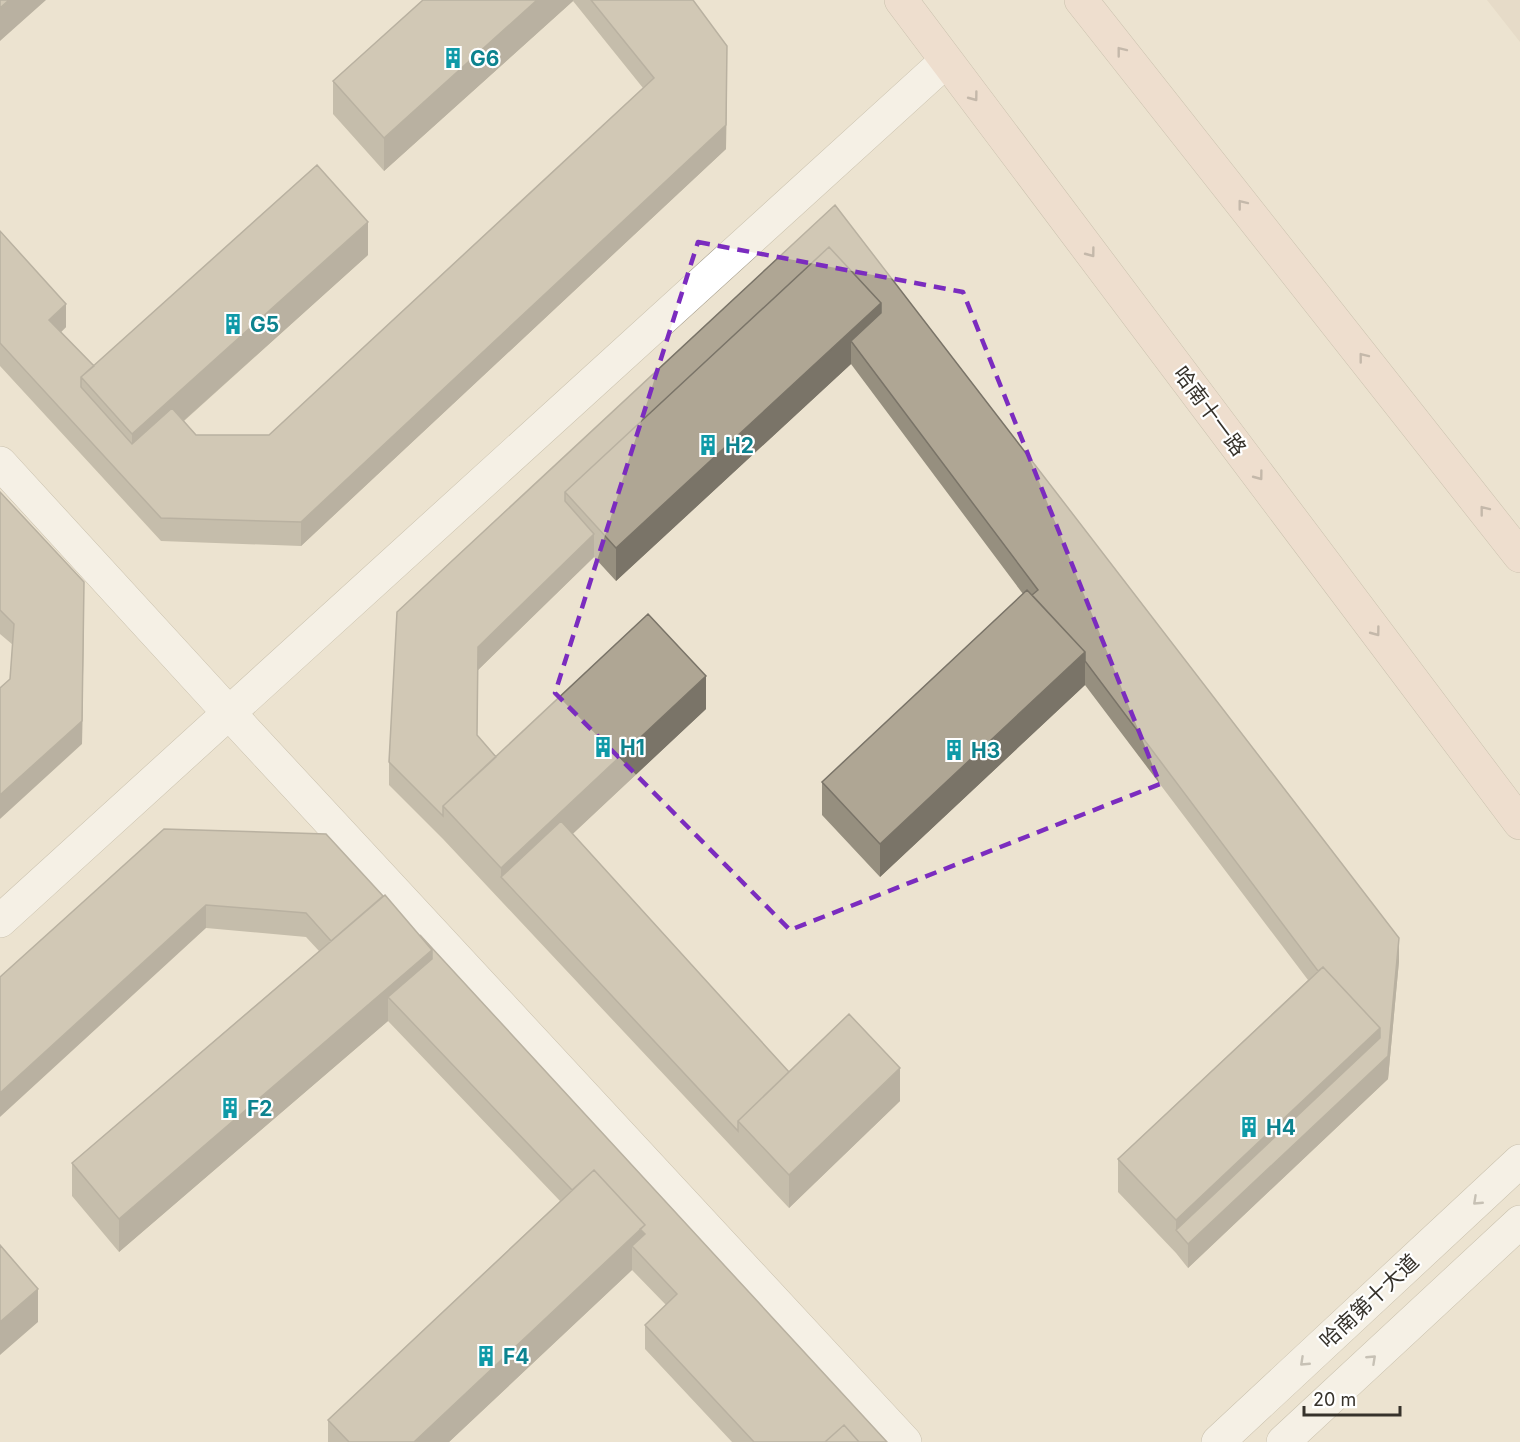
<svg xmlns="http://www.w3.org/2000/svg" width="1520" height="1442" viewBox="0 0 1520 1442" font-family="Inter,'Noto Sans SC',sans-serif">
<rect width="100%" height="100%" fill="#ece3d0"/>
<path fill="#ddd1be" d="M1487,0H1520V42Z"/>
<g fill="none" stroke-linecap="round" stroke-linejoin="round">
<defs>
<path id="minor" d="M0,463L229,713L905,1442
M0,921L946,61"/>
<path id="tertiary" d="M1218,1442L1520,1161
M1283,1442L1520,1222"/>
<path id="secondary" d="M901,0L1520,823
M1081,0L1520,556"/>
</defs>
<use href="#minor" stroke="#9f9785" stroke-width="34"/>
<use href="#tertiary" stroke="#9f9785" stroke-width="34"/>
<use href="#secondary" stroke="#9f9785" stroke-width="34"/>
<use href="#minor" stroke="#fff" stroke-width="33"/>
<use href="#tertiary" stroke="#fff" stroke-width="33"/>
<use href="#secondary" stroke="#f0d7cd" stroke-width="33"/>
</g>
<path fill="#968f7f" d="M423,0H693L727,70L726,149L301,546L161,541L0,366V231L66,327L61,332L94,366L368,255L184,421L196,435H269L643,88L573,1L384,171L333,114V81Z
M835,205L1399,961L1388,1079L1188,1268L1176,1253L1118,1192V1159L1308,980L1085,685L880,877L822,815V782L1023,594L851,364L616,581L594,557L478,670L477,735L496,757L706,709L572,834L789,1072L900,1101L789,1208L443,839L389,785V762L397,612Z
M0,492L84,606L82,744L10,679L13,645L0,634Z
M164,829L420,935L887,1442H732L645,1349V1325L666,1305L632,1270L449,1442H328V1420L560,1201L388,1021L119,1252L72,1196V1163L319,951L306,937L206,928Z"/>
<path fill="#7a7468" d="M9,0H46L0,41V8Z
M537,0H573V1L384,171V138Z
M727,46L726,149L301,546V522Z
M368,222V255L132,467V434Z
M881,303V336L851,341V364L616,581V548Z
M66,304V327L49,344V320Z
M594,534V557L478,670V647Z
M84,606L82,744L0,819V795Z
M1085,652V685L880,877V844Z
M706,676V709L513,890L501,877V901V868Z
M206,905V928L0,1117V1093Z
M1399,938V961L1388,1079L1188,1268V1244L1388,1056Z
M432,950V983L388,997V1021L119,1252V1219Z
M1380,1028V1061L1176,1230V1220Z
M900,1068V1101L789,1208V1175Z
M645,1225V1258L632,1246V1270L449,1442H414Z
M38,1289V1322L0,1355V1322Z"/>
<path fill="#afa694" stroke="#7a7468" stroke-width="1.5" d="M0,0H9L0,8Z
M423,0H537L384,138L333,81Z
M591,0H693L727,46L726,125L301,522L161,518L0,343V231L66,304L49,320L94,366L81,377V387L132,444L172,408L196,435H269L654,78Z
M317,165L368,222L132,434L81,377Z
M835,205L1399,938L1388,1056L1188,1244L1176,1230L1380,1038V1028L1323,967L1318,971L1085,661V652L1032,595L1038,590L851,341L881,313V303L829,247L565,492V501L594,534L478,647L477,735L496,757L443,806V816L389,762L397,612Z
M829,247L881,303L616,548L565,492Z
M0,492L84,582L82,721L0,795V688L10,679L14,624L0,610Z
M1027,590L1085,652L880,844L822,782Z
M648,614L706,676L501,868L443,806Z
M561,821L789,1072L738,1121V1131L501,877Z
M164,829L326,834L383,896L331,941L306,913L206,905L0,1093V977Z
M385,895L432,950L119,1219L72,1163Z
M420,935L887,1442H859L844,1425L825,1442H754L645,1325L677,1294L632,1246L645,1234L640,1229L645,1225L594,1170L572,1190L388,997L432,959V950Z
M1323,967L1380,1028L1176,1220L1118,1159Z
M849,1014L900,1068L789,1175L738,1121Z
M594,1170L645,1225L414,1442H349L328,1420Z
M0,1245L38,1289L0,1322Z
M844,1425L859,1442H825Z"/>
<defs><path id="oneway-chevron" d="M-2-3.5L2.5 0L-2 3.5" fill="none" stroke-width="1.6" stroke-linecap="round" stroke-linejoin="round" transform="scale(1.5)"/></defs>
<g stroke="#93847c">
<use href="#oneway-chevron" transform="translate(1121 51) rotate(-128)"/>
<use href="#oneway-chevron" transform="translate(974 97) rotate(53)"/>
<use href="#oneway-chevron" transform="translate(1242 204) rotate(-128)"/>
<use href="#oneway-chevron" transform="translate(1091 253) rotate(53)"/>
<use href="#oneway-chevron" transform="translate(1363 357) rotate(-128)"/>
<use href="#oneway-chevron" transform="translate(1259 476) rotate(53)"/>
<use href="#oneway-chevron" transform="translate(1484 510) rotate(-128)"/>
<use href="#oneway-chevron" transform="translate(1376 632) rotate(53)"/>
</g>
<g stroke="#9a9895">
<use href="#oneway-chevron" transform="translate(1477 1201) rotate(137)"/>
<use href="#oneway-chevron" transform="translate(1372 1359) rotate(-43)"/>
<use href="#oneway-chevron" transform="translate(1304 1362) rotate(137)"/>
</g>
<path d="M0 0H1520V1442H0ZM698,242L963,292L1160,784L790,930L555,693Z" fill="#ece3d0" fill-opacity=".55" fill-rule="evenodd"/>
<path fill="none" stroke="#7b2cbf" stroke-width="4.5" stroke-dasharray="12 8" stroke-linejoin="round" d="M698,242L963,292L1160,784L790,930L555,693Z"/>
<defs>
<symbol id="building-bare" viewBox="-9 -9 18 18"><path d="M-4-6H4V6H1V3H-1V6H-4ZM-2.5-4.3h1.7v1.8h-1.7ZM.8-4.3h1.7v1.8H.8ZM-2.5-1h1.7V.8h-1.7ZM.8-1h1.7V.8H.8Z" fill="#0f9aa8" stroke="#fff" stroke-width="2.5" paint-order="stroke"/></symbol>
</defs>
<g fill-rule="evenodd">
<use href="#building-bare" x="438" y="43" width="30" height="30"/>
<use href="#building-bare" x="218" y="309" width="30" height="30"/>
<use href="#building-bare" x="693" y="430" width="30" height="30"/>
<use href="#building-bare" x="588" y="732" width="30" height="30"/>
<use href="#building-bare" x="939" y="735" width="30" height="30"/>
<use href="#building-bare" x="215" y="1093" width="30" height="30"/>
<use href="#building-bare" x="1234" y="1112" width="30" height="30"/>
<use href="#building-bare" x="471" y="1341" width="30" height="30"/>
</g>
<g text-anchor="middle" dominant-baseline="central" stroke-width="4.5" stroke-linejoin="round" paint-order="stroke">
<g font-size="21" font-weight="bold" fill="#0d838f" stroke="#fff" text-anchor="start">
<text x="470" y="58">G6</text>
<text x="250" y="324">G5</text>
<text x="725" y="445">H2</text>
<text x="620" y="747">H1</text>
<text x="971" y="750">H3</text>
<text x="247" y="1108">F2</text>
<text x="1266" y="1127">H4</text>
<text x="503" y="1356">F4</text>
</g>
<g font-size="21" fill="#36322b" stroke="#fff">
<text transform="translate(1210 411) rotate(53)">哈南十一路</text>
<text transform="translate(1369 1301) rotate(-43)">哈南第十大道</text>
</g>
</g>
<path d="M1304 1406v9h96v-9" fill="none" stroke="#36322b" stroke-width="3"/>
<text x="1313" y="1406" font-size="18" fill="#36322b" stroke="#ffffff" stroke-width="4.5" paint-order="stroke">20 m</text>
</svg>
